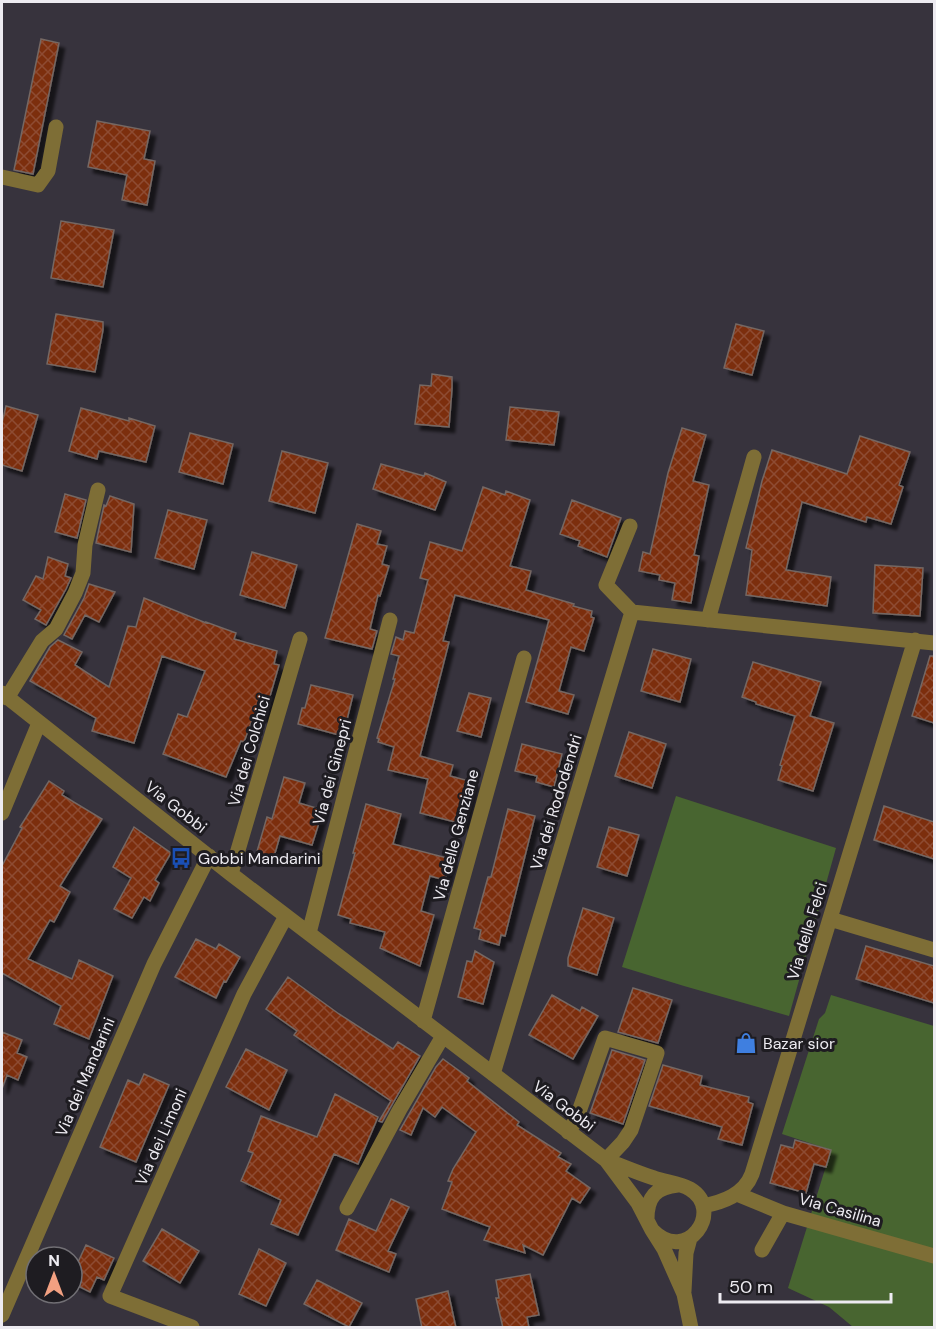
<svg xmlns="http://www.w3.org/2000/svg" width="936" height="1329" viewBox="0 0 936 1329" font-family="'DM Sans',sans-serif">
<defs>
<pattern id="building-cross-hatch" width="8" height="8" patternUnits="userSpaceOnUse" patternTransform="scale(1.5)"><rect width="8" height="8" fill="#7b2e0e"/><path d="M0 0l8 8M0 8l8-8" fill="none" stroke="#8e4c32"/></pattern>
<filter id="shadow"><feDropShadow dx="5.5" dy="5.5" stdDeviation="1.5" flood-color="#0009"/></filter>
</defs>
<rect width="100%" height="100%" fill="#37333d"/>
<path fill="#486530" d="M676,796L836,848L789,1016L684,986L622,967Z
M831,995L934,1026V1327H853L829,1307L788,1288L831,1150L782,1134L819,1019L825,1013Z"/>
<path fill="url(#building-cross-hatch)" stroke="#746763" stroke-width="1.5" filter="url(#shadow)" d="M41,39L59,43L33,174L14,170Z
M97,121L150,131L144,159L155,161L147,205L122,200L127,175L88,167Z
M61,221L114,230L103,287L51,278Z
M56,314L103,322V330L95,372L47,364Z
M736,324L764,331L752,375L724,368Z
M432,374L452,377V389L449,427L415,424L420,385L431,386Z
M6,406L38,415L22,471L2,465V423Z
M510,407L559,412L554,445L506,440Z
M81,408L129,421V418L155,426L146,462L99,451L97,459L69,451Z
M682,428L706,435L693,481L709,485L694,555L699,556L691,603L672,600L675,583L659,580L660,575L639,571L643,552L650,554L668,473Z
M190,433L233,444L223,484L179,472Z
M860,436L910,452L899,485L903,487L891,524L867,517L866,522L802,502L786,570L831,577L827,606L746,595L752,550L746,548L762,481L772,450L847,474Z
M282,451L328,463L315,513L269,501Z
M381,464L424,476L425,473L446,482L435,510L373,489Z
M483,487L505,495L506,491L530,500L510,566L531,571L526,590L574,604L573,606L592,611L591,617L594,618L584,651L571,647L559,691L574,695L568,714L526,702L549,620L455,595L443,641L449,642L420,756L453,765L450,776L473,782L463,824L420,813L428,779L388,770L394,747L378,742L379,739L377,738L395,679H393L399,656L391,654L396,637L403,640L405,631L414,633L428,580L420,578L430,542L462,551Z
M65,494L86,500L77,538L55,532Z
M110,496L134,504L131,552L96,543L104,505L106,506Z
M572,500L621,518L607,557L578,546L580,541L560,534Z
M168,510L207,520L194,569L155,558Z
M357,524L381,531L377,544L387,546L382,564L389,566L380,596L378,595L370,629L377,631L372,649L325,638Z
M252,552L297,565L285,608L240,595Z
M48,557L68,564L65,576L71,578L66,589L46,625L35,619L41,610L23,600L36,576L43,579Z
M875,565L923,568L920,616L873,613Z
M89,584L115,592L99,622L85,615L72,639L64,635L84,598Z
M144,598L206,623V622L236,633L234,639L277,651L274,664L279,665L264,717L254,715L244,742L241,741L226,777L163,754L178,714L187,717L205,671L162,656L134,743L92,731L96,718L30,681L50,647L58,640L82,652L75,665L109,687L128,626L136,627Z
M653,649L691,659L680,702L641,691Z
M930,656H934V723L912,716Z
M753,662L821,682L810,716L834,723L813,791L778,780L782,766L780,765L795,716L756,704V702L742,697Z
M311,685L353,695L343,736L298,724L302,708H305Z
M469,693L491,698L481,737L457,731Z
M629,732L666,744L652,788L615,776Z
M522,744L562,754L554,787L536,782L537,776L515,771Z
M284,777L305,783L299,803L323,810L312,845L280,836L273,860L256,855L267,817L272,819Z
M49,781L64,791L62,795L102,819L60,886L70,892L54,922L50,920L28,959L72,979L79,960L113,976L89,1039L54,1024L61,1006L2,973V866L22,828L20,827Z
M366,804L401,814L393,844L451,859L445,880L430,876L421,911L434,915L420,966L380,948L385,932L350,923L351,919L338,915L355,853H353Z
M884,806L934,822V859L874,840Z
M508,809L535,816L505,936L501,935L499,945L479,939L481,930L474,928L488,877H491Z
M134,827L171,853L155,880L159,883L150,901L144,897L132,918L114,909L131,878L113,867Z
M609,827L639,835L627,876L597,867Z
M583,908L614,918L597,975L568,966V958Z
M196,939L216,949L219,944L240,957L226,982L224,981L216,998L175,977Z
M866,946L934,966V1003L856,979Z
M475,951L494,962L483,1004L458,997L467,961L472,962Z
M288,977L339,1014L393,1049L398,1042L420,1056L382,1122L379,1121L391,1101L294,1035L297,1031L266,1009Z
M633,988L672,1000L658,1043L618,1032Z
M552,995L580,1011L582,1007L598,1016L573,1059L529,1035Z
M2,1032L22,1040L17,1053L27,1057L18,1080L7,1075L2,1089Z
M246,1049L287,1070L269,1110L226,1087Z
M612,1050L645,1060L623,1124L590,1113Z
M443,1059L469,1078L467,1081L519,1122L517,1125L561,1153L558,1157L571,1164L566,1171L590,1188L580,1203L572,1198L543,1255L523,1245L525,1253L484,1240L490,1227L442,1209L452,1182L448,1181L453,1169L476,1132L442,1107L435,1117L423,1108L411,1135L400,1130L436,1067Z
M663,1065L702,1076L700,1085L749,1097L748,1102L753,1104L742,1145L718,1139L722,1127L649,1106Z
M144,1074L169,1085L136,1162L100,1147L128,1080L139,1085Z
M335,1094L378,1117L358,1164L334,1154L298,1235L271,1224L281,1200L241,1181L253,1153L248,1151L261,1116L317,1137Z
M795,1140L831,1150L826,1167L814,1164L806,1193L770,1183L781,1145L793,1148Z
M391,1199L409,1207L388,1251L396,1254L389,1272L336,1250L349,1219L376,1231Z
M162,1229L199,1251L180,1283L143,1261Z
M86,1245L114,1258L104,1280L97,1277L90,1292L72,1283V1275Z
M259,1249L286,1263L266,1306L239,1294Z
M530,1274L539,1315L527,1317L529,1328H503L496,1298H499L496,1280Z
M317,1280L362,1303L349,1327L304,1304Z
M448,1291L456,1328H422L416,1299Z"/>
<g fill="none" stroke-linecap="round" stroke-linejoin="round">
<path stroke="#7e6e36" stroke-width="15" d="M2,177L38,185L48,171L56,127
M630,526L606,585L632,612
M708,620L754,457
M2,693L231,874L606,1160C622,1166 638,1173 654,1178C665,1182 680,1183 690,1189C725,1210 687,1266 652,1230
M7,698L42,641L56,629L75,593L83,573L85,545L98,490
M2,813L39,723
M231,874L300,639
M830,919L934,950
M309,933L390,620
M423,1021L524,658
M493,1074L632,612L934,643
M568,1132L576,1120L605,1038L657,1053L631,1130L623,1142L606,1160
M606,1160L638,1203L652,1230L664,1249L684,1294L691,1328
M737,1194L783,1213L934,1256
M703,1206C723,1202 744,1195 752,1174L915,640
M347,1208L400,1109L443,1036
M647,1219C647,1197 656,1187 678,1185
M762,1250L783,1213
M684,1291L686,1253L690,1238
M2,1315L154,964L209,856
M192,1327L110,1296L244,994L286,916"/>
</g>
<defs>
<symbol id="bus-bare" viewBox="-9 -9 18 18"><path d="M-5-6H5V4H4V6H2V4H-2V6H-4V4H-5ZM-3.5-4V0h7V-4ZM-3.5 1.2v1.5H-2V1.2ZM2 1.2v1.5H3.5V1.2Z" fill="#1a4fb4" stroke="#1e1c21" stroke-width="2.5" paint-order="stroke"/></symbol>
<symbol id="shop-bare" viewBox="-9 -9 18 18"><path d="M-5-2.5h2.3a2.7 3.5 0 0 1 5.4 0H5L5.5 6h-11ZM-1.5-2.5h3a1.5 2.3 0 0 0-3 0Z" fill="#3f7fe0" stroke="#1e1c21" stroke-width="2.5" paint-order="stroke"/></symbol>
</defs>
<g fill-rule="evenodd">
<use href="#bus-bare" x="166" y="843" width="30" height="30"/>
<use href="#shop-bare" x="731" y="1028" width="30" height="30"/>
</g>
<g text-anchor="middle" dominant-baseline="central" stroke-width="6" stroke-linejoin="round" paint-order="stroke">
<g font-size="16" fill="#edebf1" stroke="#1e1c21">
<text transform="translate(249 751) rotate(-74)">Via dei Colchici</text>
<text transform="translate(332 772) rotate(-75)">Via dei Ginepri</text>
<text transform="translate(556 802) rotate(-73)">Via dei Rododendri</text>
<text transform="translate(176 807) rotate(38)">Via Gobbi</text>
<text transform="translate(456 835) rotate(-75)">Via delle Genziane</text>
<text transform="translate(807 931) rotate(-73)">Via delle Felci</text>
<text transform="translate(85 1077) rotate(-67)">Via dei Mandarini</text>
<text transform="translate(564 1106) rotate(37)">Via Gobbi</text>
<text transform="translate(161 1137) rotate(-66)">Via dei Limoni</text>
<text transform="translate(840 1210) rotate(16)">Via Casilina</text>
</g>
<g font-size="16" fill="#edebf1" stroke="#1e1c21" text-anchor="start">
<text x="198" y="858">Gobbi Mandarini</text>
<text x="763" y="1043">Bazar sior</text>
</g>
</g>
<rect width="936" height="1329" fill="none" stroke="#edebf1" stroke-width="6"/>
<g transform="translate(54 1275)"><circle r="28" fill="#1e1c21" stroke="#716f74" stroke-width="1.5"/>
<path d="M0-4.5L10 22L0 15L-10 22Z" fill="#f2a081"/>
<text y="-9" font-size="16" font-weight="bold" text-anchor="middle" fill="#edebf1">N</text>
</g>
<path d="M720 1293v9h171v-9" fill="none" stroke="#edebf1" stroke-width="3"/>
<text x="729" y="1293" font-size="18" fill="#edebf1" stroke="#1e1c21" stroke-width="4.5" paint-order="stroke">50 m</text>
</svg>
